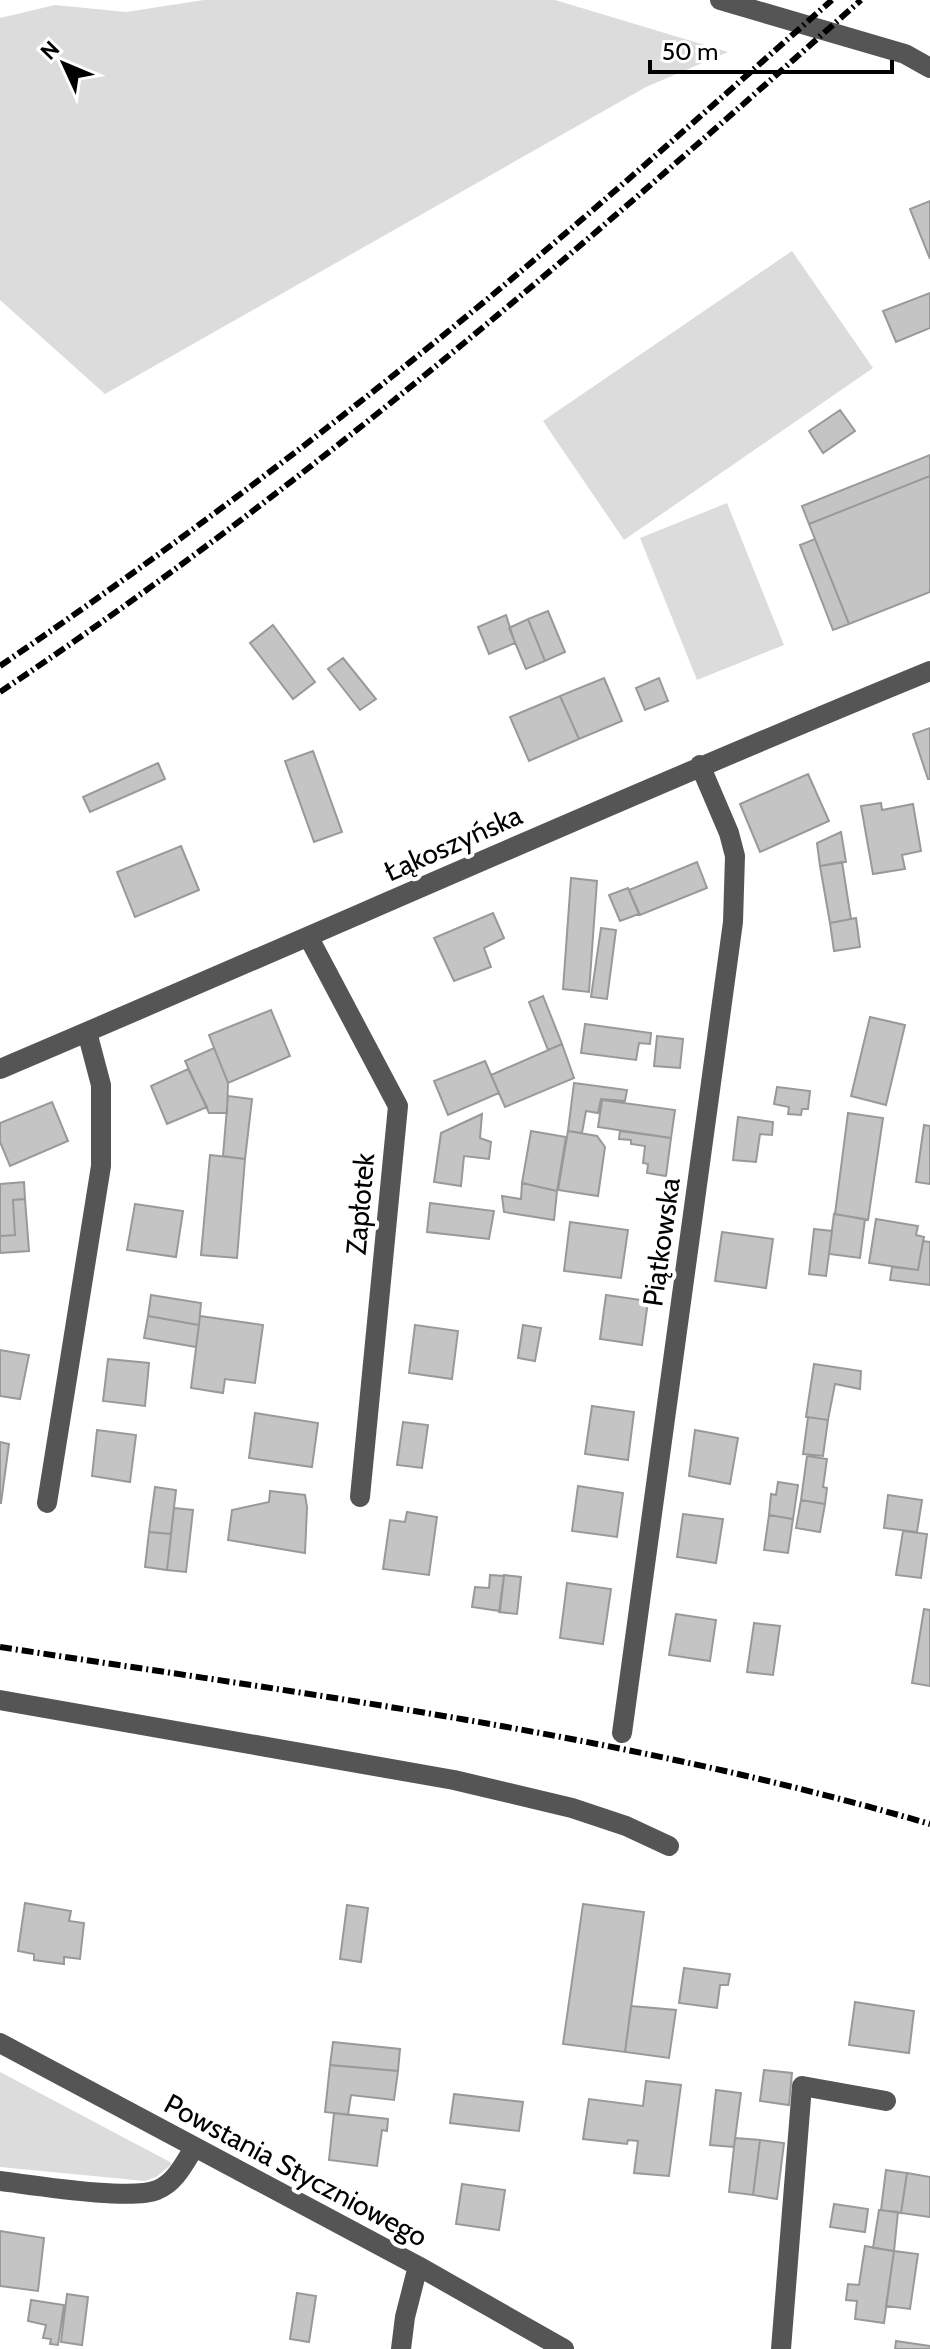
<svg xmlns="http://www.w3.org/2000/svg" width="930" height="2349" viewBox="0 0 930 2349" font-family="Cabin,sans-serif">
<rect width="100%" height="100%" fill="#fff"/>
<path fill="#dcdcdc" d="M204,0H555L728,52L646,87L105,394L0,300V18L55,5L126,12Z
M792,251L873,368L624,540L543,421Z
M727,503L784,645L697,680L640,538Z
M0,2072L170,2162L171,2165L156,2177L145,2181L0,2167Z"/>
<path fill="#c4c4c4" stroke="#999" stroke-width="2" d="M930,201V259L910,209Z
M930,293V328L896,342L883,311Z
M840,410L855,431L823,453L809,431Z
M930,455V476L809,524L802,506Z
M930,476V592L849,624L809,524Z
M815,539L849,624L833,630L800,545Z
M548,611L565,652L545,661L528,619Z
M506,615L515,643L489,654L478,627Z
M528,619L545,661L526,669L509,628Z
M273,625L315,682L293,699L250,643Z
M343,658L376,699L360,710L328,669Z
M604,678L622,721L579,739L560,696Z
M659,678L668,701L645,710L636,688Z
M560,696L579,739L529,761L510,717Z
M930,728V779H928L913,734Z
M313,751L342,832L314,842L285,761Z
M158,763L165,779L90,812L83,797Z
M808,774L829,821L760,852L740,804Z
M881,803L882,810L913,804L921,851L902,855L905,869L873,874L861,806Z
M841,832L846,862L820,866L817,843Z
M181,846L199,890L135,917L117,872Z
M697,862L707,888L640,915L629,890Z
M842,862L851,919L830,923L820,866Z
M571,878L597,881L589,992L563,989Z
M628,888L639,914L620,921L609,895Z
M493,913L504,938L484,948L491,967L454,981L434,938Z
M856,918L860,947L834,951L830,923Z
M601,928L616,930L607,999L591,997Z
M543,996L562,1044L548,1050L529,1002Z
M271,1010L290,1056L228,1083L209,1035Z
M870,1017L905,1025L886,1105L851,1096Z
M585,1024L651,1033L650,1044L639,1043L636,1060L581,1053Z
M657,1036L683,1039L680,1068L654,1066Z
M562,1044L574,1078L505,1107L491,1075Z
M214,1048L228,1083L227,1113H209L185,1061Z
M485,1061L499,1093L448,1115L434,1081Z
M188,1069L207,1107L167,1124L151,1086Z
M574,1083L627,1090L625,1101L601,1099L598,1113L586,1111L582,1133L568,1131Z
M777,1087L810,1091L808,1109H802L801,1115L788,1114L789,1107L774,1104Z
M228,1096L252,1099L245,1159L223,1156Z
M602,1100L675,1110L671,1138L598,1127Z
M52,1102L68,1141L10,1166L0,1142V1123Z
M848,1113L883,1118L868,1220L835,1214Z
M482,1114L480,1138L491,1142L489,1159L464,1156L461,1186L434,1182L441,1133Z
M738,1117L773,1122L772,1135L760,1134L756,1162L733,1160Z
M924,1125L930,1126V1184L916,1182Z
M531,1131L566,1137L557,1191L522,1183Z
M568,1131L597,1136L605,1147L598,1196L558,1190Z
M620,1131L671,1138L666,1176L647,1173L648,1164L643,1163L645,1146L631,1144V1140L619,1139Z
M210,1155L245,1159L237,1258L201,1255Z
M24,1182L25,1199L13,1200L15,1235L0,1236V1184Z
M522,1183L557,1191L554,1220L504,1212L502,1196L521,1199Z
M25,1199L29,1251L0,1253V1236L15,1235L13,1200Z
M430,1203L494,1211L489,1239L427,1232Z
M135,1204L183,1211L176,1257L127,1250Z
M834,1214L865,1219L860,1258L829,1254Z
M876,1219L918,1226L916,1235L924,1237L918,1270L869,1263Z
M570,1222L628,1230L621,1278L564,1271Z
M814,1229L832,1231L826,1276L809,1274Z
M722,1232L773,1239L766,1288L715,1281Z
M923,1241L930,1242V1285L890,1280L892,1267L918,1270Z
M151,1295L201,1303L199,1325L148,1316Z
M606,1295L648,1301L642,1345L600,1339Z
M148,1316L199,1325L196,1347L144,1338Z
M200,1316L263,1325L255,1383L225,1379L223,1393L191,1388Z
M415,1325L458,1331L452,1379L409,1373Z
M523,1325L541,1328L535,1361L518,1358Z
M0,1350L29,1355L20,1399L0,1396Z
M108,1359L149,1363L145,1406L103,1401Z
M814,1364L861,1371L860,1389L835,1384L828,1420L806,1417Z
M592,1406L634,1412L628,1460L585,1454Z
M255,1413L318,1423L312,1467L249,1458Z
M808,1417L828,1420L823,1456L803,1454Z
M403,1422L428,1425L422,1468L397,1465Z
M97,1430L136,1435L130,1482L92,1476Z
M695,1430L738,1438L730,1484L689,1476Z
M0,1442L9,1444L1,1503H0Z
M807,1456L827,1459L823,1487L827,1488L825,1504L801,1500Z
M778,1482L798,1485L793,1519L769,1515L771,1494L776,1495Z
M578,1486L623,1493L617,1537L572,1531Z
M155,1487L176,1490L171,1534L149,1532Z
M270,1491L305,1495L307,1507L305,1553L228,1540L232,1510L269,1502Z
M888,1495L922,1500L917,1532L884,1528Z
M801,1500L825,1504L820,1532L796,1528Z
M174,1508L193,1510L186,1572L167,1570Z
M407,1512L437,1517L429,1575L383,1569L390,1520L405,1522Z
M683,1514L723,1519L716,1563L677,1557Z
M769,1515L793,1519L788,1553L764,1550Z
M903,1531L927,1534L921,1578L896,1575Z
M149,1532L171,1534L167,1570L145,1567Z
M490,1575L504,1576L500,1611L472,1607L475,1587L489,1588Z
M504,1575L521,1577L517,1614L499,1612Z
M567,1583L611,1589L603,1644L560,1638Z
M924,1609L930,1610V1686L912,1683Z
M676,1614L716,1620L710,1661L669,1655Z
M754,1623L780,1626L773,1675L747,1672Z
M25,1903L71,1911L69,1921L84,1923L80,1959L64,1957V1964L34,1960V1954L18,1951Z
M583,1904L644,1912L625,2052L563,2044Z
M347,1905L368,1908L361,1962L340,1959Z
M684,1968L730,1974L728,1985H720L717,2008L679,2003Z
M855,2002L914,2011L909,2053L849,2045Z
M631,2006L676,2010L669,2058L625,2052Z
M333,2042L400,2049L398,2071L330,2065Z
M330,2065L398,2071L394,2100L351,2095L348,2115L325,2112Z
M764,2070L792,2073L789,2105L760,2101Z
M646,2081L681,2085L669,2176L634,2173L638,2141L628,2140L627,2144L583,2139L589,2099L643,2106Z
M716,2090L741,2093L734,2147L710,2145Z
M454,2094L523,2102L519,2131L450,2123Z
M334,2113L388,2119L387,2131L382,2130L377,2166L329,2160Z
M735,2138L760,2140L753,2195L729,2192Z
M760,2140L784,2143L777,2199L753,2195Z
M886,2170L907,2173L901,2213L881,2210Z
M907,2173L930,2177V2217L901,2213Z
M462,2184L505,2190L499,2230L456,2224Z
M834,2204L868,2209L865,2232L830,2227Z
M879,2210L898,2212L894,2251L873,2248Z
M0,2231L44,2238L38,2291L0,2286Z
M865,2246L894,2251L884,2323L855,2319L857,2301L846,2300L848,2284L859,2285Z
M894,2251L918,2254L910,2309L886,2306Z
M297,2293L316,2296L309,2342L290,2339Z
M67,2294L88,2297L82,2345L61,2342Z
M31,2300L64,2305L58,2345L50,2344L51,2339L43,2338L46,2325L28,2321Z
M896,2341L930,2346V2349H895Z"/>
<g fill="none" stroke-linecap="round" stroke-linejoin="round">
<path stroke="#555" stroke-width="20" d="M720,0L905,54L930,68
M309,938L398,1106L360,1497
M0,1069C311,937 618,799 930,671
M47,1503L101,1166V1085L87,1032
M0,1700L454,1780L572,1808L626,1826L669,1846
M622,1733L733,922L735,856L729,833L700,765
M0,2043L418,2266L564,2349
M0,2181C33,2185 131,2201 157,2190C175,2183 184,2164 194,2148
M401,2349L405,2317L418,2266
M781,2349L802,2086L886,2101"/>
<path stroke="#000" stroke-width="6" stroke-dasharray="12 4 2 4" stroke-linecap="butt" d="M0,666C133,575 264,479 390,378C542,258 687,128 832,0
M0,692C307,487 585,245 861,0
M0,1647C311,1695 627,1735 930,1824"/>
</g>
<g text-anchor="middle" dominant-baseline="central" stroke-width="8" stroke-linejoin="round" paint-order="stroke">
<g font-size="28" fill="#000" stroke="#fff">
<text transform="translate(453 843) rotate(-24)">Łąkoszyńska</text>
<text transform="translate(360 1204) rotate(-85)">Zapłotek</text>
<text transform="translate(661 1242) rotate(-82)">Piątkowska</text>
<text transform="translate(296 2170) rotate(28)">Powstania Styczniowego</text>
</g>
</g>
<g transform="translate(64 64) rotate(314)" stroke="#ffffff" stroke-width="6" paint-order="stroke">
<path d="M0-6L14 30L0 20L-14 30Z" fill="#000000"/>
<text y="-12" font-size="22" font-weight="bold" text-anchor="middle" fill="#000000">N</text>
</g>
<path d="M650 60v12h242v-12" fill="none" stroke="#000000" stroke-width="4"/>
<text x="662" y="60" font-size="24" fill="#000000" stroke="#ffffff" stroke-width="6" paint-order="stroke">50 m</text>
</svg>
